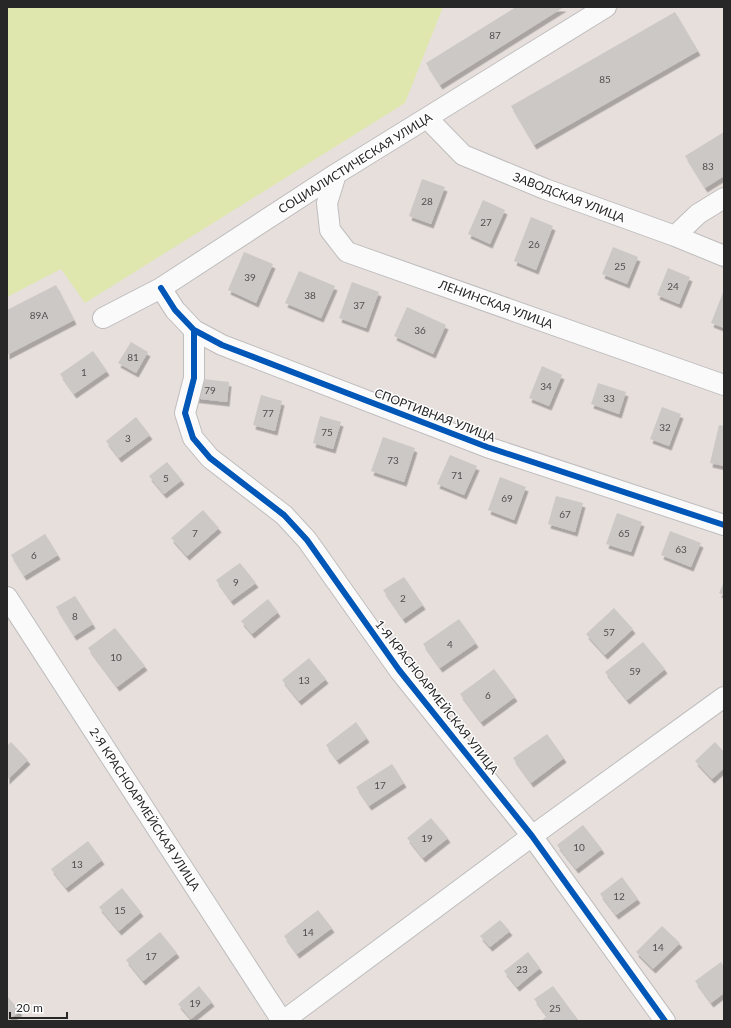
<svg xmlns="http://www.w3.org/2000/svg" width="731" height="1028" viewBox="0 0 731 1028" font-family="Lato,sans-serif">
<defs>
<filter id="shadow"><feDropShadow dx="2.5" dy="4.5" stdDeviation="0" flood-color="#0004"/></filter>
</defs>
<rect width="100%" height="100%" fill="#e6dfdc"/>
<path fill="#dfe7ae" d="M7,7H443L405,103L85,303L61,269L7,297Z"/>
<path fill="#ccc8c5" filter="url(#shadow)" d="M516,7H564L440,85L426,63Z
M675,12L698,51L534,145L511,106Z
M724,132V176L705,188L685,156Z
M422,179L445,187L431,224L409,216Z
M483,200L505,210L490,244L468,234Z
M531,217L553,226L536,270L514,261Z
M613,247L638,257L627,284L602,274Z
M244,252L273,264L256,303L228,290Z
M668,268L690,277L679,304L657,295Z
M299,271L335,286L321,318L285,303Z
M352,282L379,292L366,328L339,318Z
M56,285L74,320L7,355V310Z
M724,290V328L711,323Z
M407,307L446,325L433,354L394,336Z
M131,342L148,352L136,373L118,363Z
M93,351L107,371L74,394L60,374Z
M542,366L562,375L549,406L529,398Z
M194,378L229,382L227,402L192,398Z
M598,383L626,392L619,414L591,404Z
M261,395L282,401L275,431L253,425Z
M662,407L681,414L669,446L650,439Z
M320,416L341,422L333,449L313,443Z
M136,417L150,435L119,458L106,441Z
M719,425L724,426V466L710,463Z
M383,437L415,448L404,482L371,471Z
M450,455L477,466L464,495L437,484Z
M167,462L182,480L164,494L149,476Z
M500,477L526,487L514,520L488,510Z
M556,496L583,503L575,532L548,524Z
M203,510L219,528L187,556L171,538Z
M617,513L642,522L631,552L606,544Z
M670,531L701,543L691,567L661,555Z
M45,534L58,555L24,576L11,555Z
M240,563L256,583L231,601L216,580Z
M404,577L423,605L403,619L383,590Z
M724,582V595L719,593Z
M75,596L93,624L74,636L56,607Z
M268,599L278,612L252,634L241,621Z
M614,608L633,629L605,655L586,634Z
M459,619L476,643L440,668L423,644Z
M115,628L145,666L117,687L88,648Z
M643,642L665,669L627,700L605,672Z
M309,658L326,679L299,701L282,680Z
M494,669L515,697L481,722L460,694Z
M356,722L367,738L337,760L326,745Z
M547,734L564,758L531,783L513,758Z
M11,742L28,760L7,780V746Z
M715,742L724,752V768L712,779L695,761Z
M392,764L404,783L369,806L356,787Z
M431,818L448,838L423,858L407,838Z
M583,825L602,849L576,869L557,845Z
M88,841L102,860L66,888L51,869Z
M622,877L638,899L616,915L600,894Z
M122,888L141,912L119,931L99,907Z
M318,910L332,928L297,954L284,936Z
M500,920L510,931L490,947L480,936Z
M662,926L680,943L653,969L636,952Z
M160,932L177,953L143,981L126,960Z
M528,952L540,968L517,987L504,971Z
M721,962L724,967V993L711,1003L695,981Z
M199,986L212,1002L191,1019L178,1004Z
M553,986L579,1021H541L547,1016L534,999Z
M7,996L20,1011L8,1021H7Z"/>
<g fill="none" stroke-linecap="round" stroke-linejoin="round">
<defs>
<path id="minor" d="M427,118L463,155L545,189L675,236L724,256
M336,174L327,203L330,230L347,252L724,385
M675,236L698,214L724,198
M161,288L175,310L194,330L222,345L487,447L724,525
M103,318L161,288L336,174L606,7
M194,330V378L185,413L193,438L210,458L284,515L307,540L399,670L532,836L665,1021
M7,597L282,1021
M283,1021L532,836L724,697"/>
</defs>
<use href="#minor" stroke="#bfbdbe" stroke-width="22"/>
<use href="#minor" stroke="#fbfafa" stroke-width="20"/>
<defs>
<path id="cycleway" d="M161,288L175,310L194,330L222,345L487,447L724,525
M194,330V378L185,413L193,438L210,458L284,515L307,540L399,670L532,836L665,1021"/>
</defs>
<use href="#cycleway" stroke="#fff" stroke-width="8"/>
<use href="#cycleway" stroke="#0057b8" stroke-width="6"/>
</g>
<g text-anchor="middle" dominant-baseline="central" stroke-width="3" stroke-linejoin="round" paint-order="stroke">
<g font-size="10" fill="#51504f">
<text x="495" y="35">87</text>
<text x="605" y="79">85</text>
<text x="708" y="166">83</text>
<text x="427" y="201">28</text>
<text x="486" y="222">27</text>
<text x="534" y="244">26</text>
<text x="620" y="266">25</text>
<text x="250" y="277">39</text>
<text x="673" y="286">24</text>
<text x="310" y="295">38</text>
<text x="359" y="305">37</text>
<text x="39" y="315">89А</text>
<text x="420" y="330">36</text>
<text x="133" y="357">81</text>
<text x="84" y="372">1</text>
<text x="546" y="386">34</text>
<text x="210" y="390">79</text>
<text x="609" y="398">33</text>
<text x="268" y="413">77</text>
<text x="665" y="427">32</text>
<text x="327" y="432">75</text>
<text x="128" y="438">3</text>
<text x="393" y="460">73</text>
<text x="457" y="475">71</text>
<text x="166" y="478">5</text>
<text x="507" y="498">69</text>
<text x="565" y="514">67</text>
<text x="195" y="533">7</text>
<text x="624" y="533">65</text>
<text x="681" y="549">63</text>
<text x="34" y="555">6</text>
<text x="236" y="582">9</text>
<text x="403" y="598">2</text>
<text x="75" y="616">8</text>
<text x="609" y="632">57</text>
<text x="450" y="644">4</text>
<text x="116" y="657">10</text>
<text x="635" y="671">59</text>
<text x="304" y="680">13</text>
<text x="488" y="695">6</text>
<text x="380" y="785">17</text>
<text x="427" y="838">19</text>
<text x="579" y="847">10</text>
<text x="77" y="864">13</text>
<text x="619" y="896">12</text>
<text x="120" y="910">15</text>
<text x="308" y="932">14</text>
<text x="658" y="947">14</text>
<text x="151" y="956">17</text>
<text x="522" y="969">23</text>
<text x="195" y="1003">19</text>
<text x="555" y="1008">25</text>
</g>
<g font-size="12" fill="#272727" stroke="#fff">
<text transform="translate(355 163) rotate(-32)">СОЦИАЛИСТИЧЕСКАЯ УЛИЦА</text>
<text transform="translate(569 197) rotate(21)">ЗАВОДСКАЯ УЛИЦА</text>
<text transform="translate(496 304) rotate(20)">ЛЕНИНСКАЯ УЛИЦА</text>
<text transform="translate(435 415) rotate(21)">СПОРТИВНАЯ УЛИЦА</text>
<text transform="translate(437 697) rotate(52)">1-Я КРАСНОАРМЕЙСКАЯ УЛИЦА</text>
<text transform="translate(145 809) rotate(57)">2-Я КРАСНОАРМЕЙСКАЯ УЛИЦА</text>
</g>
</g>
<rect width="731" height="1028" fill="none" stroke="#272727" stroke-width="16"/>
<path d="M10 1012v6h57v-6" fill="none" stroke="#272727" stroke-width="2"/>
<text x="16" y="1012" font-size="12" fill="#272727" stroke="#ffffff" stroke-width="3" paint-order="stroke">20 m</text>
</svg>
